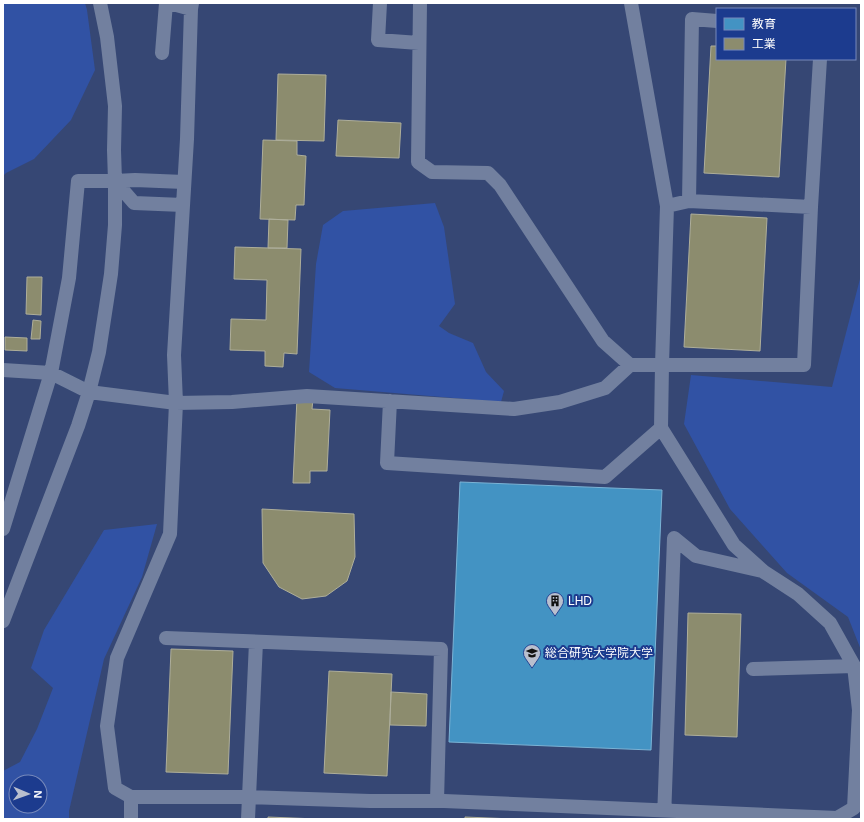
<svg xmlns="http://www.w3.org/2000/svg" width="864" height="822" viewBox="0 0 864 822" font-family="Arial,'Noto Sans JP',sans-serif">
<rect width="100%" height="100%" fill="#364774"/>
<path fill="#3152a4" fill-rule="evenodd" d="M3,3H85L87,10L95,70L71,120L34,159L6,173L3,176Z
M435,203L444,227L455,304L439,326L449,333L473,343L486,372L504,391L501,402L335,388L309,372L316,264L323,225L343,211Z
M861,275V650L848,617L787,573L730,509L684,424L691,375L832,387Z
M157,524L142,577L104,659L69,811V819H3V771L20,762L37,729L53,688L31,668L44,630L104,530ZM16,782H40V806H16Z"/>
<path fill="#4393c3" stroke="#7bb3d5" d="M460,482L662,490L651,750L449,742Z"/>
<path fill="#8c8c6e" stroke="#aeae9a" d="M711,46H717V59H786L779,177L704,173Z
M278,74L326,75L324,141L276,140Z
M338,120L401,123L399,158L336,156Z
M263,140L297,141V155L306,156L304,205H296L295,220L260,219Z
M691,214L767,218L760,351L684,347Z
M269,219L288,220L287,248H268Z
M235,247L301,249L297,354L284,353L283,367L265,366V351L230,350L231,319L266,320L267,280L234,279Z
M27,277H42L41,315L26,314Z
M33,320L41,321L40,339H31Z
M5,337L27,338V351L5,350Z
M297,398L313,399L312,409L330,410L327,471H310V483H293Z
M262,509L354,514L355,557L347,581L326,596L302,599L279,587L263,563Z
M688,613L741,614L737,737L685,735Z
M171,649L233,651L228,774L166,772Z
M329,671L392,674L387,776L324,773Z
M391,692L427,694L426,726L390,725Z
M268,817L317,819H268Z
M465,817L513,819H465Z"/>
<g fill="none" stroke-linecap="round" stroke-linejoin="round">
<path stroke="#72809f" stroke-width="14" d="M169,3L191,9
M192,3L191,9L187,139L174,355L176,403L170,534L117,658L107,726L115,788L131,797H250L370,801H444L837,818L854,808L859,710L854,666L830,623L798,594L764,572L734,545L661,428L662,365L667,206L631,3
M380,3L378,40L419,43
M420,3L418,162L432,172L488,173L500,185L603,341L630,365
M162,53L166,3
M115,181L134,203L183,205
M689,201L692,19L717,21
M667,206L689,201L811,207
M3,370L51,373L89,392L176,403L232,402L307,396L514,409L560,402L605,388L630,365H804L811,207L820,59
M390,401L387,463L605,477L661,428
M3,529L51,373L69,278L78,181H115L135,180L184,182
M3,621L78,426L89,392L99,352L111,274L115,225V181L114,150L115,106L107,37L100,3
M166,638L441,649L437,801
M753,669L854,666
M131,797V819
M248,819L256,642
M664,819L674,538L696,556L762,571"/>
</g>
<defs>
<symbol id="building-pin" viewBox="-11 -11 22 30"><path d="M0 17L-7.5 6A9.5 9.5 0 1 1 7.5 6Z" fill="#b9bfce" stroke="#1c3b8e"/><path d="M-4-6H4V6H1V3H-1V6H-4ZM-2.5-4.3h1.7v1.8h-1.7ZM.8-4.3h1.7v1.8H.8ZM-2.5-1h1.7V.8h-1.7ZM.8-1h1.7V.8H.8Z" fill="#111"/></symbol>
<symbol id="university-pin" viewBox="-11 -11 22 30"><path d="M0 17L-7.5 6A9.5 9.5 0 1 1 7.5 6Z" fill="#b9bfce" stroke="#1c3b8e"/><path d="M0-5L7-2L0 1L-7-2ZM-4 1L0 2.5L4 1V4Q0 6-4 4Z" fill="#111"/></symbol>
</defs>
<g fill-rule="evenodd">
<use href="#building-pin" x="545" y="591" width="20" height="27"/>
<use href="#university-pin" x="522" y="643" width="20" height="27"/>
</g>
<g text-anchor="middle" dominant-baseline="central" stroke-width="4" stroke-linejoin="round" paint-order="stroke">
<g font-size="12" fill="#fff" stroke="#1c3b8e" text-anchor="start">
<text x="568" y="601">LHD</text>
<text x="545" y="653">総合研究大学院大学</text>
</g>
</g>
<rect width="864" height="822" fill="none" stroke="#ffffff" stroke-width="8"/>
<rect x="716" y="8" width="140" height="52" fill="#1c3b8e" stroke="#7789bb"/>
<rect x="724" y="18" width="20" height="12" fill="#4393c3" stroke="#7789bb"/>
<text x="752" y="28" font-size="12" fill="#ffffff">教育</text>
<rect x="724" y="38" width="20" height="12" fill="#8c8c6e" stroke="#7789bb"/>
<text x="752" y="48" font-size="12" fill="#ffffff">工業</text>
<g transform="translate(28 794) rotate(92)"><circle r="19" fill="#1c3b8e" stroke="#7789bb"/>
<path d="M0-3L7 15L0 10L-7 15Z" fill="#b9bfce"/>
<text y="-6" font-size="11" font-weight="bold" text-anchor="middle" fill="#ffffff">N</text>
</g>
</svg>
